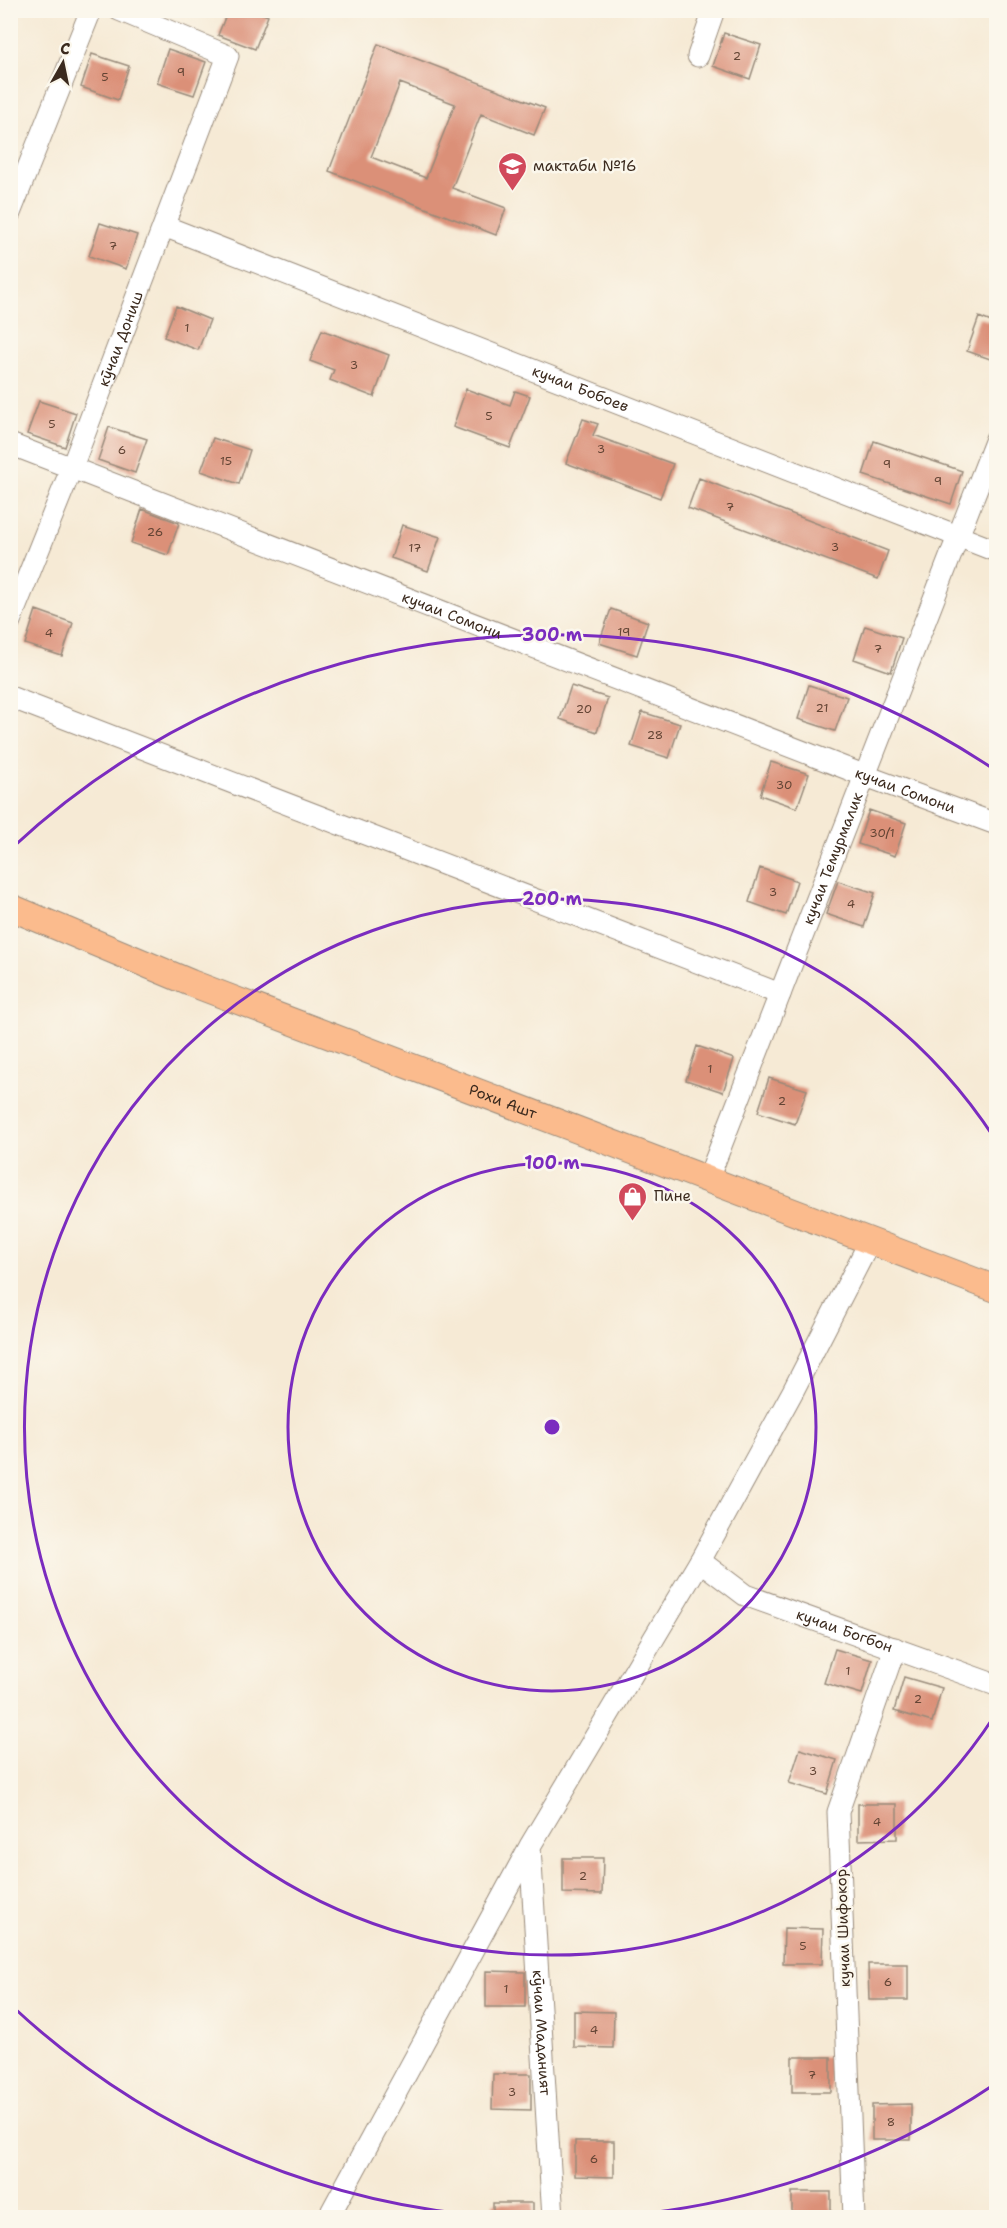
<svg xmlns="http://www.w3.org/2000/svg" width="1007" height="2228" viewBox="0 0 1007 2228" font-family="'Shantell Sans',sans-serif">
<rect width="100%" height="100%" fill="#fbf7ec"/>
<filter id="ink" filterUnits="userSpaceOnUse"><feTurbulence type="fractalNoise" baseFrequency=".0167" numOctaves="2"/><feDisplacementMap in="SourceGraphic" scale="12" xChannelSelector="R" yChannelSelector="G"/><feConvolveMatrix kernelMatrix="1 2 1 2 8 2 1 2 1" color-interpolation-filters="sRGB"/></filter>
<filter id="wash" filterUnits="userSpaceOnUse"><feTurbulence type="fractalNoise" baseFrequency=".008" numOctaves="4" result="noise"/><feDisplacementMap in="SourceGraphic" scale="24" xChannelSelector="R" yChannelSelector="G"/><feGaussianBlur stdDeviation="1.35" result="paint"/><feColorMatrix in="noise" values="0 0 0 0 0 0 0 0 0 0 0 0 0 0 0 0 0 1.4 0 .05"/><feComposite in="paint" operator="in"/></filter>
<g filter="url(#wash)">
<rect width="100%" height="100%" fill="#f6ead5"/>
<g id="blocks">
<path fill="#db9078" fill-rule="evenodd" d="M228,10H253L268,16L255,49L218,35Z
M724,33L761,45L750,79L713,66Z
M378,44L545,108L534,135L481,114L452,188L506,208L496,235L329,171ZM400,83L455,104L426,178L371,157Z
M168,49L206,62L194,95L157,83Z
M92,54L129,66L118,100L81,87Z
M100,223L137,235L126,269L89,256Z
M176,306L210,320L198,350L164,337Z
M979,317L996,324V361L967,351Z
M322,330L389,355L374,397L330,380L334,370L310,361Z
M466,389L510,405L515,391L530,396L510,448L453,427Z
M39,401L76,413L65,447L27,434Z
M583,419L598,424L593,435L673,464L660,498L566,463Z
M109,427L147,439L135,473L98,460Z
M213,438L250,450L239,484L201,471Z
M874,441L962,471L951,504L863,475Z
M699,478L888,551L878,579L688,508Z
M142,509L179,523L168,555L131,543Z
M402,525L440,537L428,571L391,558Z
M611,609L648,622L637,655L599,643Z
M36,610L73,623L62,656L25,644Z
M865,626L902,638L891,672L854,659Z
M809,685L847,697L835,731L798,719Z
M571,686L608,698L597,732L560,719Z
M642,712L680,724L669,758L631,746Z
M771,762L809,774L797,808L760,795Z
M869,810L906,823L895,856L858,844Z
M760,868L797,881L786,915L749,902Z
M838,881L875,893L864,927L826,914Z
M697,1046L734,1059L723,1092L686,1080Z
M769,1078L807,1090L795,1124L758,1112Z
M835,1649L872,1660L862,1694L824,1683Z
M904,1677L942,1688L932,1722L894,1711Z
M800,1749L837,1760L827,1794L789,1783Z
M858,1804H897V1839L858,1840Z
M563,1858H603L602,1894L563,1893Z
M784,1928L823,1929L822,1964H783Z
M868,1964H908V2000H869Z
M486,1971L525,1972V2007H486Z
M574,2011L614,2012L613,2048L574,2047Z
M792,2057H831V2092H792Z
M493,2074H531V2110L492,2109Z
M911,2104V2140H872V2105Z
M575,2141H614V2177L575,2176Z
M792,2192H831V2217H792Z
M493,2203H533V2217H493Z"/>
</g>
</g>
<g filter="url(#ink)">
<use href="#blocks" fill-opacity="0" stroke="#988a7a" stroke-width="1.5"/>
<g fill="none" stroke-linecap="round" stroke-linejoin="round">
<defs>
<g id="minor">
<path d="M698,56L714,10"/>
<path d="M10,213L91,10"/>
<path id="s1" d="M164,226L996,551"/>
<path id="s2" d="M10,444L866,776L996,824"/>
<path id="s3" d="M10,621L72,467L228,56L119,10"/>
<path d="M10,697L780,994"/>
<path id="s4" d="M708,1179L996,439"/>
<path id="s5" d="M700,1561L745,1595L996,1685"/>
<path id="s6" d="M530,1847L553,2218"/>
<path d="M328,2218L530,1846L700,1561L793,1391L870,1241"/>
<path d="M854,2218L838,1812L895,1648"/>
</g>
<g id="major">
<path id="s7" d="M10,907L191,983L996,1289"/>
</g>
</defs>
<use href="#minor" stroke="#988a7a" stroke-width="23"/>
<use href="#major" stroke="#988a7a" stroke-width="28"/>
<use href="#minor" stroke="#fff" stroke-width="21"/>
<use href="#major" stroke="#fbbb8d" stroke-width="26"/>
</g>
</g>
<g fill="none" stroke="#7b2cbf" stroke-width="3">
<circle cx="552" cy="1427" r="264"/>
<path d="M995 1715A528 528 0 1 1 995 1139"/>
<path d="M995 2084A792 792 0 0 1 607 2217M497 2217A792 792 0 0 1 12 2006M12 848A792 792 0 0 1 995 770"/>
</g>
<defs>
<symbol id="school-pin" viewBox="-11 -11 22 30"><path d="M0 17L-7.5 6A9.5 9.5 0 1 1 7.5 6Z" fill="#d1495b" stroke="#fbf7ec"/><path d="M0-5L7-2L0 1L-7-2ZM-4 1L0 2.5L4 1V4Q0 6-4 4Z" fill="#fff"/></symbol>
<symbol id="shop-pin" viewBox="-11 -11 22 30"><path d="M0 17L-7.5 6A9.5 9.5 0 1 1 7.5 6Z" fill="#d1495b" stroke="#fbf7ec"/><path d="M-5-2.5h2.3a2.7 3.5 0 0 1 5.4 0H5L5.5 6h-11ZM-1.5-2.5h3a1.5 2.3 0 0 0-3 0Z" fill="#fff"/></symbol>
</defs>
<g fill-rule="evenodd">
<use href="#school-pin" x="496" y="150" width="33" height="45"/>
<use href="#shop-pin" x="616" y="1180" width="33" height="45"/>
</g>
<g text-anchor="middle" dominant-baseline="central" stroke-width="5" stroke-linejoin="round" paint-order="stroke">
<g font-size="12" fill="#634434">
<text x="737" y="56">2</text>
<text x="181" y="72">9</text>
<text x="105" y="77">5</text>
<text x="113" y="246">7</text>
<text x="187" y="328">1</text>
<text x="354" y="365">3</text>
<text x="489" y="416">5</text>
<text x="52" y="424">5</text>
<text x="601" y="449">3</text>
<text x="122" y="450">6</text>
<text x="226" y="461">15</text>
<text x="887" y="464">9</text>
<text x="938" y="481">9</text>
<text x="730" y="507">7</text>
<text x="155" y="532">26</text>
<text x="835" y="547">3</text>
<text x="415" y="548">17</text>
<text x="624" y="632">19</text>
<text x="49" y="633">4</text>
<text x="878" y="649">7</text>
<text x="822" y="708">21</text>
<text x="584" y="709">20</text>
<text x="655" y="735">28</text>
<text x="784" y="785">30</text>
<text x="882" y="833">30/1</text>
<text x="773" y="892">3</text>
<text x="851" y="904">4</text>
<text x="710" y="1069">1</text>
<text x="782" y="1101">2</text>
<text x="848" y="1671">1</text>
<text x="918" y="1699">2</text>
<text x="813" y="1771">3</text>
<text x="877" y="1822">4</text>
<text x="583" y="1876">2</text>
<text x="803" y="1946">5</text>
<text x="888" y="1982">6</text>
<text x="506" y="1989">1</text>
<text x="594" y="2030">4</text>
<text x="812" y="2075">7</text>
<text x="512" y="2092">3</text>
<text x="891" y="2122">8</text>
<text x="594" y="2159">6</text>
</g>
<g font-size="15" fill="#3b2a1e" stroke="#fbf7ec" text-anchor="start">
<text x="533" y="166">мактаби №16</text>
<text x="654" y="1196">Пине</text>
</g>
<g font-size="15" fill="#3b2a1e" stroke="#fbf7ec">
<text stroke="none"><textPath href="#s3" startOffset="303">кӯчаи Дониш</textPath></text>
<text stroke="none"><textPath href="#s1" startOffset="447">кучаи Бобоев</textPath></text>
<text stroke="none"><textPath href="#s2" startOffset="474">кучаи Сомони</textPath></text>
<text stroke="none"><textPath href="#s2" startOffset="960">кучаи Сомони</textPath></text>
<text stroke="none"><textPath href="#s4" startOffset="344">кучаи Темурмалик</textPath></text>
<text stroke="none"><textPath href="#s7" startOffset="530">Рохи Ашт</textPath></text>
<text stroke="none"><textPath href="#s5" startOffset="162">кучаи Богбон</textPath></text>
<text transform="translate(843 1928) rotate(-92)">кучаи Шифокор</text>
<text stroke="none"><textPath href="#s6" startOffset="186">кӯчаи Маданият</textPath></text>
</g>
</g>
<circle cx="552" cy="1427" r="9" fill="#7b2cbf" stroke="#fbf7ec" stroke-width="3"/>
<g font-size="18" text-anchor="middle" font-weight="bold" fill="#7b2cbf" stroke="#fbf7ec" stroke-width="5" stroke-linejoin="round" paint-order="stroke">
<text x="552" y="641">300 m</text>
<text x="552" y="905">200 m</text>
<text x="552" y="1169">100 m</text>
</g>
<rect width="1007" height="2228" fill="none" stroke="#fbf7ec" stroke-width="36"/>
<g transform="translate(63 63) rotate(9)" stroke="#fbf7ec" stroke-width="4.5" paint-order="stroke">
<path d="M0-4.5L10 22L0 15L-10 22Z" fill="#3b2a1e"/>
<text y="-9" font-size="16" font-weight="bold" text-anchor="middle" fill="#3b2a1e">С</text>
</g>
</svg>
